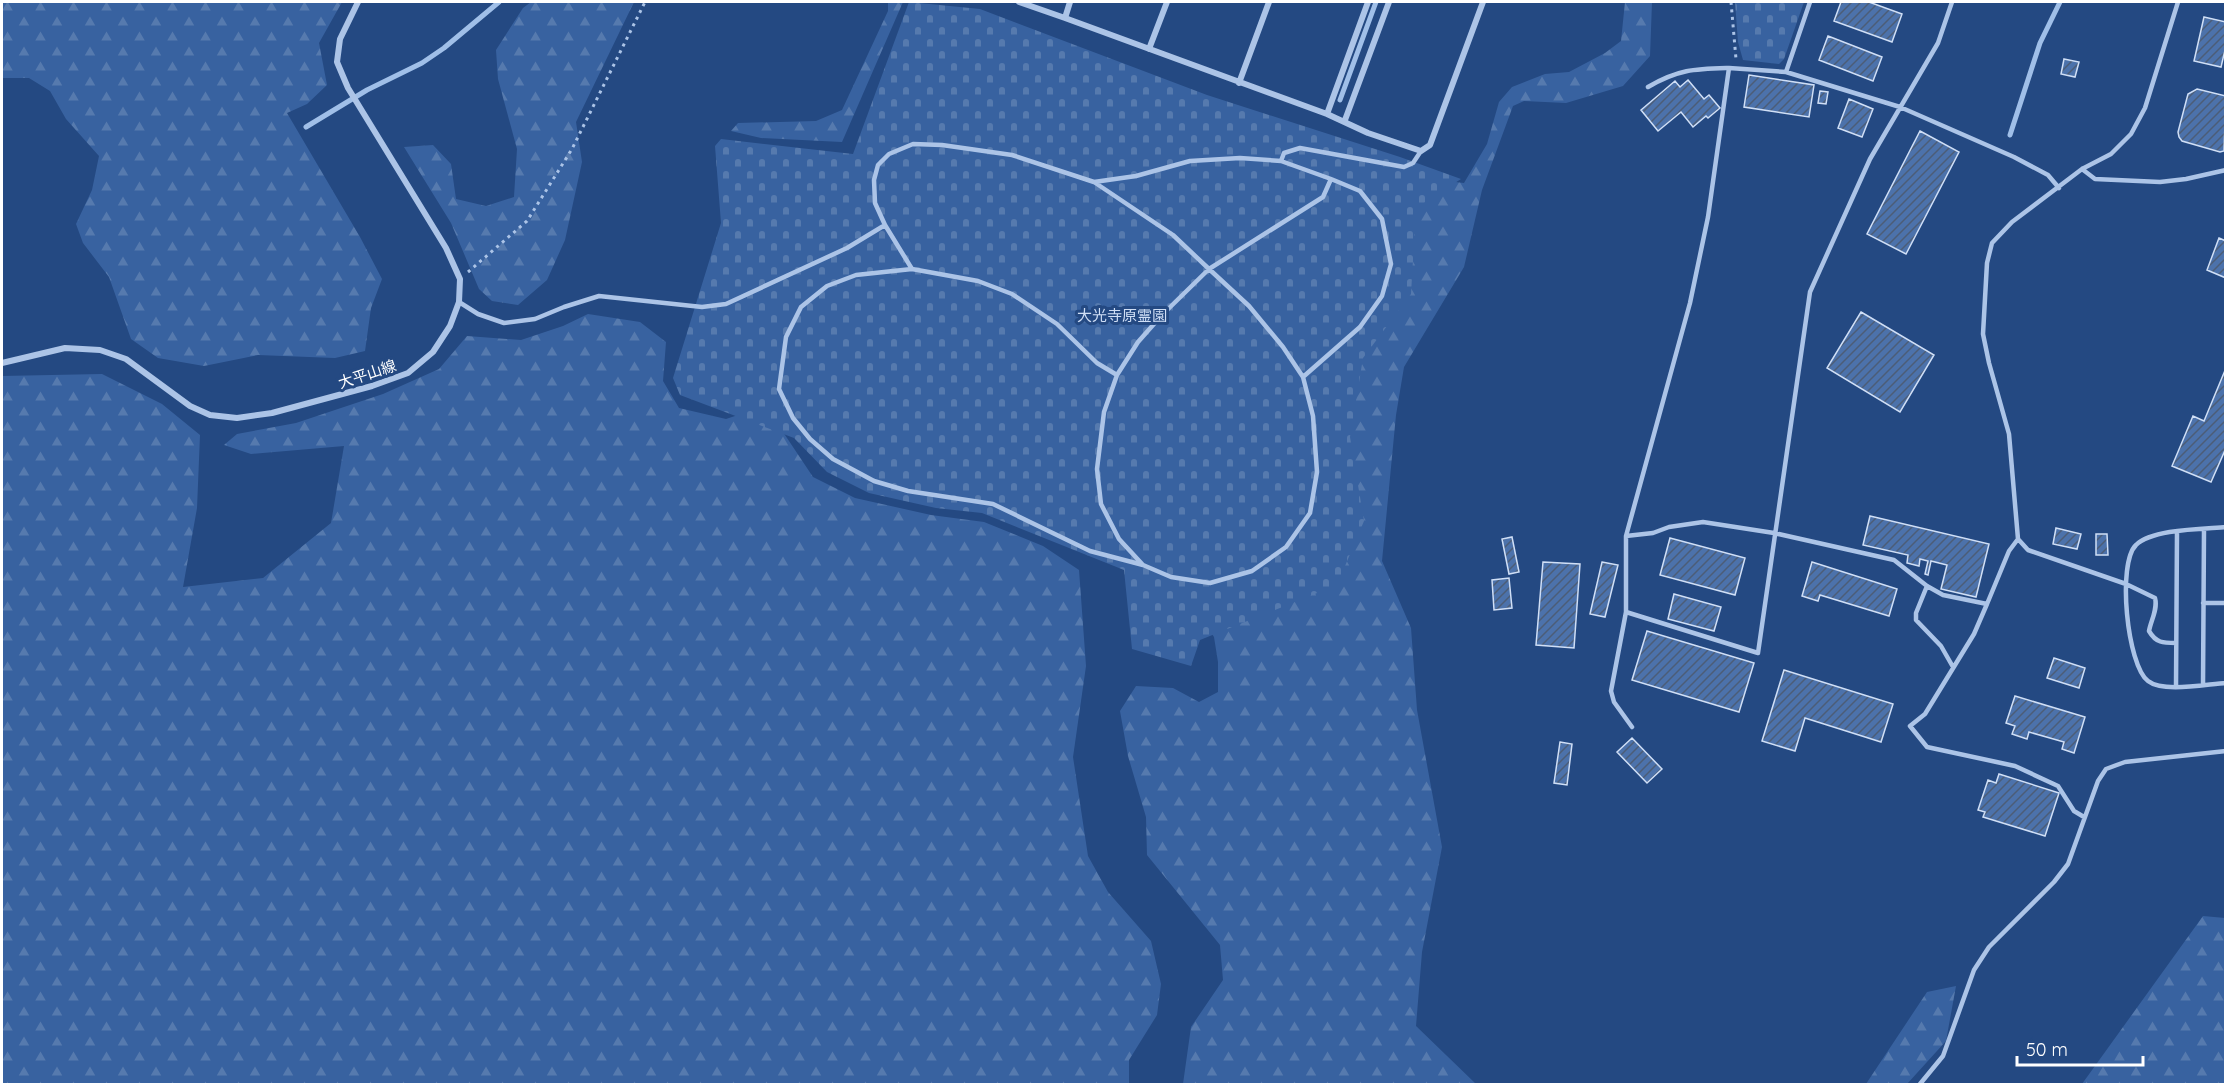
<svg xmlns="http://www.w3.org/2000/svg" width="2227" height="1086" viewBox="0 0 2227 1086" font-family="Quicksand,'Noto Sans JP',sans-serif">
<defs>
<pattern id="forest-firs" width="22" height="20" patternUnits="userSpaceOnUse" patternTransform="scale(1.5)"><rect width="22" height="20" fill="#3862a0"/><path d="M5 1l3.5 6h-7zM16 11l3.5 6h-7z" fill="#567aae"/></pattern>
<pattern id="cemetery-stones" width="16" height="16" patternUnits="userSpaceOnUse" patternTransform="scale(1.5)"><rect width="16" height="16" fill="#3862a0"/><path d="M2 7V4a2 2 0 0 1 4 0v3zM10 15v-3a2 2 0 0 1 4 0v3z" fill="#567aae"/></pattern>
<pattern id="building-hatch" width="6" height="6" patternUnits="userSpaceOnUse" patternTransform="scale(1.5)"><rect width="6" height="6" fill="#4c72ab"/><path d="M-1 1l2-2M0 6l6-6M5 7l2-2" fill="none" stroke="#4c5d77"/></pattern>
</defs>
<rect width="100%" height="100%" fill="#244982"/>
<path fill="url(#forest-firs)" d="M2,2H342L319,43L327,85L307,104L287,113L360,237L382,279L371,308L365,351L335,358L258,355L204,366L158,358L131,339L109,277L83,243L76,224L92,190L99,156L66,119L50,91L29,78H2Z
M531,2H634L576,122L582,162L565,240L547,280L518,305L492,301L479,289L451,223L404,147L433,145L451,164L456,199L486,206L514,197L517,149L498,79L496,50L523,8Z
M888,2H903L842,142L761,138L731,131L738,123L816,121L842,110L888,11Z
M1625,2H1652L1650,56L1623,86L1566,103L1524,101L1513,106L1482,190L1464,267L1404,367L1396,415L1382,561L1411,628L1417,710L1442,847L1422,952L1416,1026L1476,1084H1183L1191,1027L1223,980L1220,945L1147,855L1146,817L1128,756L1120,711L1136,686L1173,688L1199,702L1218,692V662L1214,637L1199,614L1380,197L1439,180L1464,183L1487,144L1499,102L1512,87L1545,74L1569,72L1605,53L1621,41Z
M588,314L640,322L666,342L663,381L679,408L726,419L753,410L777,423L813,477L855,498L931,515L984,522L1043,546L1079,570L1086,666L1073,757L1088,856L1108,892L1151,941L1161,984L1157,1015L1129,1060V1084H2V376L102,374L162,404L200,435L197,508L183,587L263,578L331,523L344,446L251,454L224,445L237,434L296,423L383,394L439,369L467,336L521,340L563,326Z
M2203,916L2225,918V1084H2082Z
M1956,986L1946,1041L1907,1084H1866L1927,992Z"/>
<path fill="url(#cemetery-stones)" d="M909,2L980,9L1207,95L1400,157L1461,179L1416,208L1411,294L1363,358L1350,437L1364,521L1337,585L1200,640L1191,666L1132,649L1124,570L982,513L936,508L869,493L827,472L794,438L680,395L673,378L721,223L715,146L721,139L853,154Z
M1735,2H1804L1784,59L1779,64L1743,60L1738,42Z"/>
<g fill="none" stroke-linecap="round" stroke-linejoin="round">
<path stroke="#a0bfe8" stroke-width="5" d="M1340,100L1376,2
M306,127L367,90L422,63L444,48L499,2
M2010,135L2040,43L2060,2"/>
</g>
<path fill="url(#building-hatch)" stroke="#d0dff6" stroke-width="1.5" d="M1841,2H1869L1902,14L1892,42L1834,21Z
M2204,17L2226,22V46L2221,67L2194,61Z
M1828,36L1882,57L1873,81L1819,60Z
M2064,59L2079,62L2075,77L2061,74Z
M1749,75L1814,85L1809,117L1744,107Z
M1688,80L1704,99L1709,95L1720,108L1708,118L1706,116L1693,127L1681,112L1658,131L1641,110L1675,81L1680,87Z
M2197,89L2226,96L2224,151L2220,152L2182,141L2179,137L2178,132L2188,94Z
M1820,91L1828,92L1826,104L1818,103Z
M1849,99L1873,109L1862,137L1838,128Z
M1920,131L1959,152L1906,254L1867,234Z
M2219,238L2226,241V278L2207,270Z
M1861,312L1934,355L1900,412L1827,368Z
M2226,368V448L2211,482L2172,466L2193,416L2204,421Z
M1870,516L1989,544L1976,597L1941,589L1947,565L1931,561L1928,575L1925,574L1928,561L1920,559L1919,566L1907,563L1908,555L1863,545Z
M2056,528L2081,534L2077,549L2053,544Z
M2096,534H2107L2108,555H2096Z
M1512,537L1519,572L1509,574L1502,539Z
M1670,538L1745,558L1735,595L1660,575Z
M1543,562L1580,564L1574,648L1536,645Z
M1602,562L1618,565L1605,617L1590,614Z
M1812,562L1897,589L1889,616L1820,595L1818,601L1802,596Z
M1509,578L1512,608L1494,610L1492,580Z
M1674,594L1721,607L1714,631L1668,619Z
M1647,631L1754,663L1739,712L1632,680Z
M2054,658L2085,668L2079,688L2047,678Z
M1784,670L1893,704L1881,742L1805,718L1795,751L1762,741Z
M2015,696L2085,717L2074,753L2062,749L2064,742L2029,732L2027,739L2012,734L2015,726L2006,723Z
M1632,738L1662,769L1647,783L1617,752Z
M1560,742L1572,744L1567,785L1554,783Z
M1999,774L2059,793L2045,836L1983,817L1985,812L1978,810L1988,780L1996,783Z"/>
<g fill="none" stroke-linecap="round" stroke-linejoin="round">
<path stroke="#acc4e7" stroke-width="3" stroke-dasharray="3 4.5" stroke-linecap="butt" d="M1731,2L1736,59
M468,272L527,221L572,149L645,2"/>
<path stroke="#acc4e7" stroke-width="4.5" d="M1786,72L1810,2
M1648,87C1679,69 1695,69 1729,68
M2082,169L2095,179L2160,182L2186,179L2226,170
M1094,182L1136,176L1190,161L1240,158L1281,161
M885,225L875,203L874,180L878,165L889,154L913,144L942,145L1012,155L1094,182L1173,235L1209,269L1249,306L1283,347L1303,377L1313,416L1317,472L1310,513L1286,547L1252,571L1210,583L1171,577L1143,565L1119,539L1101,504L1097,469L1104,412L1117,375L1138,342L1161,316L1209,269L1323,197L1331,179L1281,161L1284,153L1300,148L1404,167L1413,163L1421,151
M912,269L856,275L827,286L801,307L786,337L779,389L793,418L810,439L833,459L874,481L908,491L993,504L1090,551L1143,565
M459,302L478,314L504,323L535,319L564,307L599,296L702,307L726,304L847,248L885,225L912,269L978,281L1012,294L1057,324L1097,363L1117,375
M1303,377L1360,327L1382,296L1391,264L1382,219L1360,191L1331,179
M2226,527C2203,529 2152,529 2136,545C2117,563 2127,665 2148,681C2163,693 2207,684 2226,683
M1626,536L1653,533L1669,527L1703,522L1774,533L1894,560L1927,586L1943,595L1987,604L2009,551L2018,539
M1927,586L1916,613V620L1941,646L1953,667
M2203,603H2226
M1987,604L1974,634L1925,714L1910,726L1927,747L2015,766L2058,786L2074,811L2084,817
M1626,612L1758,653L1810,292L1870,159L1938,43L1952,2
M2176,643C2163,643 2156,643 2149,631C2151,620 2158,609 2155,598L2126,584L2028,550L2018,539L2009,434L1989,363L1983,334L1987,263L1992,243L2012,222L2082,169L2111,154L2131,134L2145,108L2178,2
M2203,685L2204,529
M2176,686L2177,532
M1632,727L1614,702L1611,691L1626,612V536L1690,303L1708,217L1729,68L1786,72L1900,107L2014,157L2048,175L2059,188
M1920,1084L1943,1056L1974,970L1989,947L2054,882L2068,864L2098,781L2106,769L2125,762L2226,751"/>
<path stroke="#acc4e7" stroke-width="6" d="M1019,2L1065,18
M1070,2L1065,18L1327,114L1368,133L1421,151L1430,145L1483,2
M1149,49L1167,2
M1239,83L1269,2
M1327,114L1368,2
M1345,120L1389,2
M2,363L65,348L100,350L126,359L190,406L210,415L237,418L272,413L372,386L408,373L433,352L450,326L459,302L460,279L446,248L348,88L337,62L340,39L358,2"/>
</g>
<g text-anchor="middle" dominant-baseline="central" stroke-width="6" stroke-linejoin="round" paint-order="stroke">
<g font-size="15" fill="#d0dff6" stroke="#244982">
<text x="1122" y="315">大光寺原霊園</text>
</g>
<g font-size="15" fill="#fff" stroke="#244982">
<text transform="translate(367 374) rotate(-18)">大平山線</text>
</g>
</g>
<rect width="2227" height="1086" fill="none" stroke="#ffffff" stroke-width="6"/>
<path d="M2017 1056v9h126v-9" fill="none" stroke="#ffffff" stroke-width="3"/>
<text x="2026" y="1056" font-size="18" fill="#ffffff" stroke="#244982" stroke-width="4.5" paint-order="stroke">50 m</text>
</svg>
